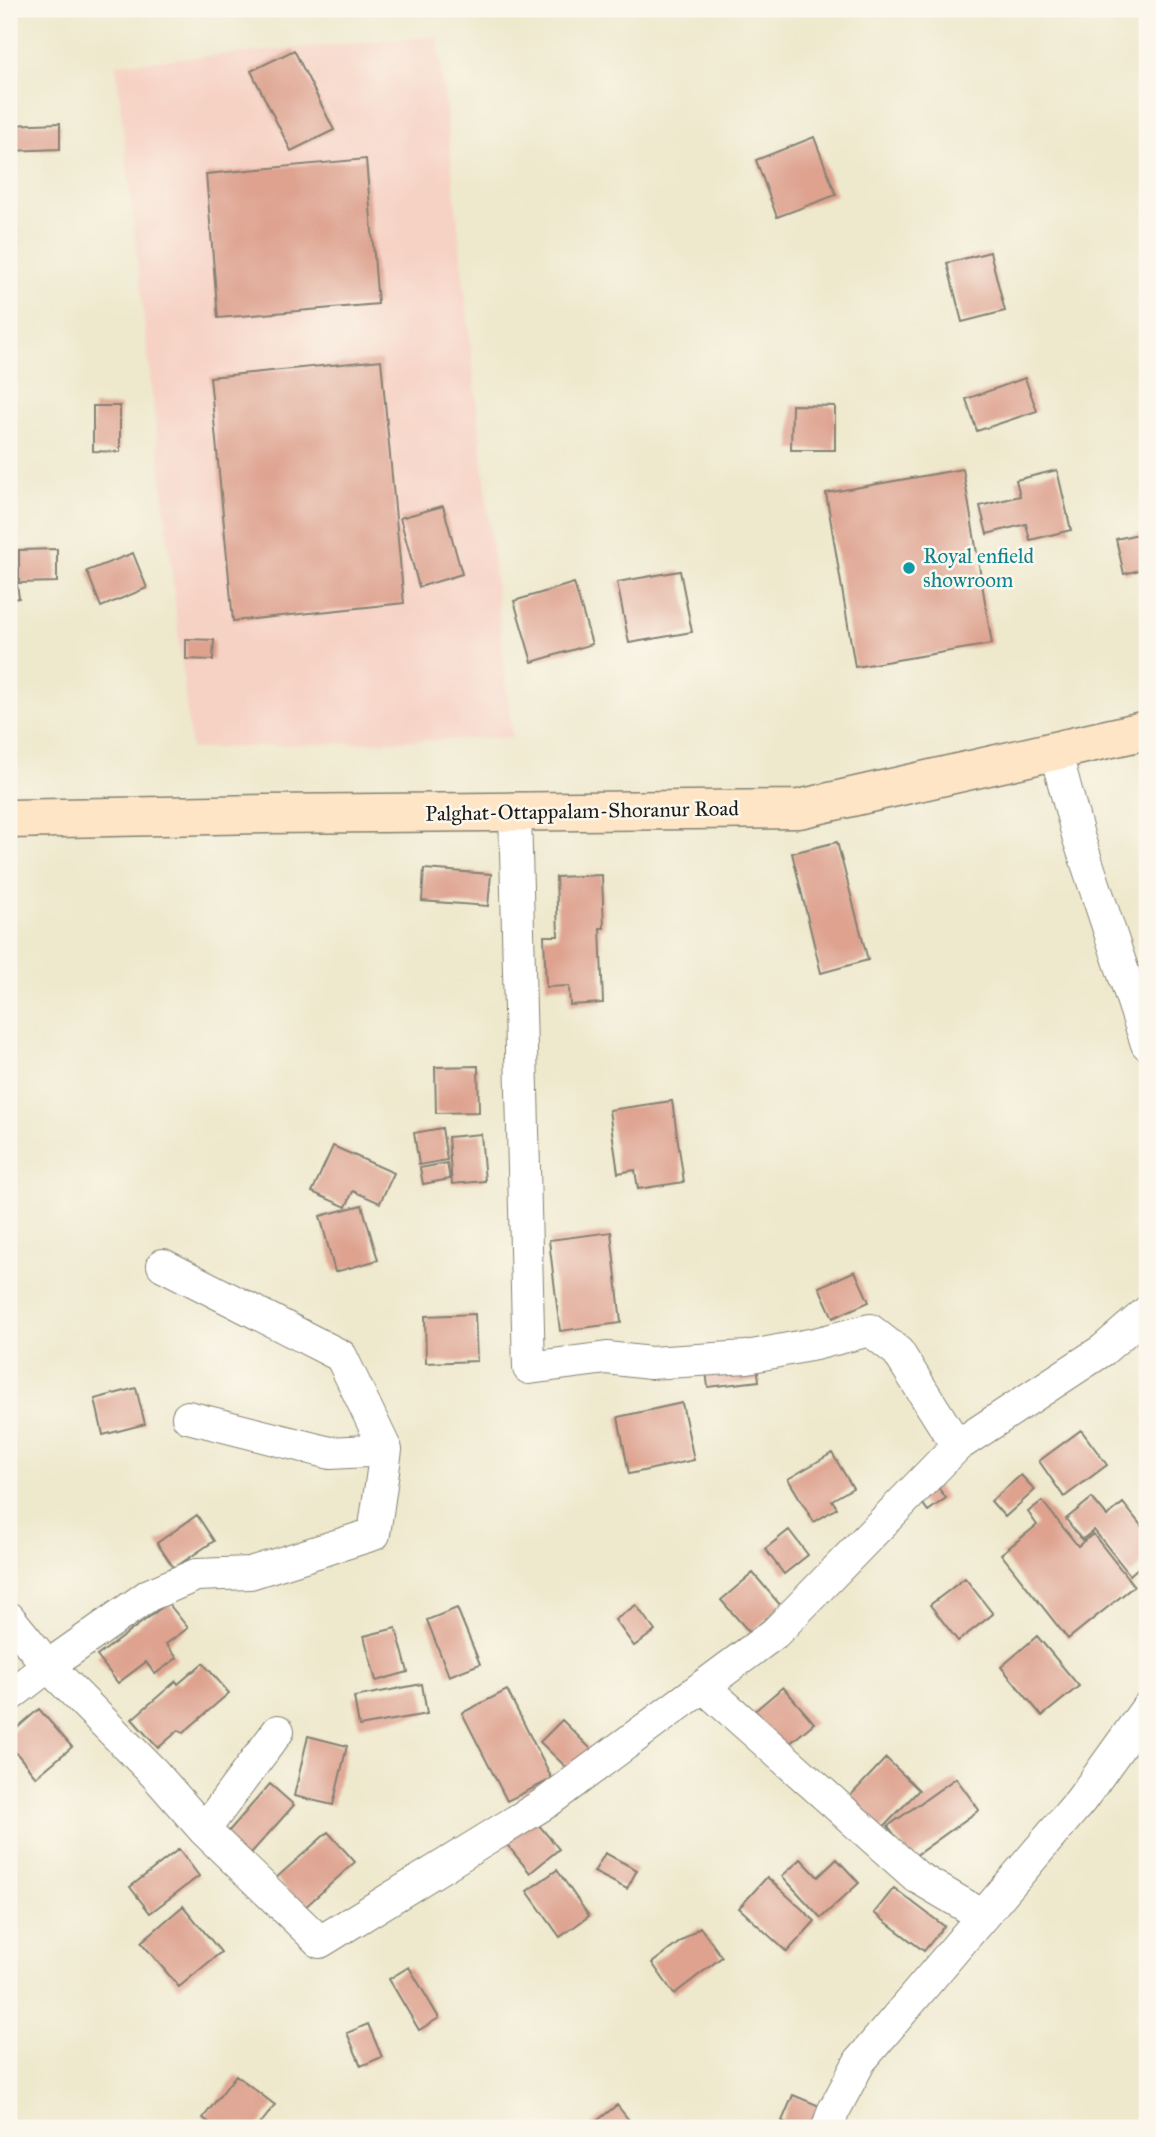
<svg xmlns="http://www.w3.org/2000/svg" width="1156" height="2137" viewBox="0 0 1156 2137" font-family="'IM FELL Great Primer',serif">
<rect width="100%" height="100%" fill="#fbf7ec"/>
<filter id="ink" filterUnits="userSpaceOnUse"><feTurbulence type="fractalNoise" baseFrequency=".0143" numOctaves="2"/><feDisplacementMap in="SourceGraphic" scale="14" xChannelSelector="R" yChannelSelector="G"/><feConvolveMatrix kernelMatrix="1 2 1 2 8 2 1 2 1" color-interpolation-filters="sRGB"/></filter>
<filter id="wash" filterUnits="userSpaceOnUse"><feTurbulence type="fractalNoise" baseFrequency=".00686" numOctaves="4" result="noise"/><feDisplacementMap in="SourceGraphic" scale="28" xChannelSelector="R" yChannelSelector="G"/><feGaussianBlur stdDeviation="1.57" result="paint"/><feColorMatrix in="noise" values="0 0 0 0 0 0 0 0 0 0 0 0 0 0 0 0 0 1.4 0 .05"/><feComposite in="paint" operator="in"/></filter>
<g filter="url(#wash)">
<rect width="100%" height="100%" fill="#eee8cc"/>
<path fill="#f6d2c4" d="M438,36L512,737L191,749L116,64Z"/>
<g id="blocks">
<path fill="#dea28f" d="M294,50L334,130L291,151L251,71Z
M60,123V149L9,151V125Z
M814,137L836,195L777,217L756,160Z
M366,159L378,304L218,318L206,174Z
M990,252L1005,311L962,322L947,263Z
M381,360L404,603L233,621L210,377Z
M1025,378L1037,411L977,431L966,399Z
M792,405L835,406V450H791Z
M93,406H120V452L93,451Z
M963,469L992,644L855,667L826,493Z
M1057,470L1071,530L1030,540L1026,524L987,534L980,506L1020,496L1016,480Z
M443,506L462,574L419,587L400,518Z
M1147,532V568L1124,574L1116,539Z
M57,549V582L19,583V550Z
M133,553L147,588L101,607L87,571Z
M13,556L19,598L9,600V557Z
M680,571L692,632L629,643L617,582Z
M574,583L592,644L532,662L514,601Z
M186,639L214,640L213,660L186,659Z
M837,842L868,960L821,973L792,853Z
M424,869L491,874L488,906L422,901Z
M602,875L604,928H600L603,1003L570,1005L569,986L546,987L544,936H558L556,877Z
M478,1066L479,1112L436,1113L435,1067Z
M672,1101L684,1182L638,1189L635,1170L618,1173L609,1110Z
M442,1128L447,1160L419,1165L414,1133Z
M481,1134L485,1181L452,1184L448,1137Z
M333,1146L394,1173L380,1203L353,1191L346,1207L312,1192Z
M447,1163L450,1179L423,1184L420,1168Z
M362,1205L378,1260L335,1272L320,1216Z
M611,1232L621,1323L560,1331L549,1240Z
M855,1271L869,1302L833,1318L819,1287Z
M475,1314L477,1361L426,1363L425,1316Z
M756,1356L759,1381L708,1387L705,1363Z
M136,1388L145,1424L103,1435L95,1399Z
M682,1403L694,1460L629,1474L618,1417Z
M1081,1430L1107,1465L1064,1497L1039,1461Z
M832,1453L853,1488L832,1500L837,1508L814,1522L788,1479Z
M1021,1475L1035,1490L1005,1517L991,1501Z
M931,1478L946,1498L928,1511L913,1490Z
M1092,1498L1107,1516L1123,1503L1147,1533V1560L1130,1575L1094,1530L1082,1540L1066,1519Z
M1042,1501L1078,1546L1093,1534L1134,1586L1068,1639L1001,1554L1037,1525L1028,1512Z
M197,1515L214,1541L174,1568L157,1543Z
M789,1530L808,1555L784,1574L765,1549Z
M753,1573L781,1606L750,1633L721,1600Z
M965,1578L993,1614L958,1641L930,1605Z
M168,1603L188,1628L166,1644L177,1658L155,1674L146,1662L118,1683L97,1656Z
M636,1605L655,1631L634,1646L615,1620Z
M457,1608L480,1664L449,1676L427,1620Z
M396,1628L408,1672L376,1681L364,1636Z
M1037,1636L1079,1686L1042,1716L1001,1667Z
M203,1663L229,1693L183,1733L179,1730L158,1748L132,1719L176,1681L178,1684Z
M422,1684L427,1714L359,1726L354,1697Z
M783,1687L814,1723L775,1756L744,1720Z
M507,1690L552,1779L507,1801L462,1713Z
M39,1709L72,1747L36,1777L9,1744V1735Z
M562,1720L592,1750L570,1771L540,1742Z
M308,1736L347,1746L333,1805L294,1796Z
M886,1758L919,1790L869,1842L836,1811Z
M956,1778L979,1810L912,1858L888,1826Z
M270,1784L294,1805L244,1861L221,1840Z
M532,1817L559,1849L530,1873L504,1841Z
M328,1832L355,1862L303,1909L276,1878Z
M179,1849L199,1876L150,1913L130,1887Z
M605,1853L637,1870L627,1889L594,1872Z
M801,1859L818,1877L837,1859L859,1883L821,1918L782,1876Z
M557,1870L589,1916L560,1937L527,1891Z
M767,1877L815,1921L787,1952L739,1908Z
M894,1888L944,1926L924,1951L874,1913Z
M183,1906L221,1952L179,1987L141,1942Z
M700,1927L722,1957L674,1994L652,1963Z
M409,1967L439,2018L419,2030L389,1979Z
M368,2024L382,2057L361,2066L347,2033Z
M236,2075L275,2105L257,2128H217L203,2118Z
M793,2095L822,2107L813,2128H798L782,2121Z
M617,2105L635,2128H588Z"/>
</g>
</g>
<g filter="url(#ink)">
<use href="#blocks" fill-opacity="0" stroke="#858274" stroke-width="2"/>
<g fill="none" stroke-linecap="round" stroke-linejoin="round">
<defs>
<path id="minor" d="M1055,750L1079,839L1147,1044
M515,811L529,1368L607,1358L650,1363L747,1357L815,1344L870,1330L898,1352L957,1446
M163,1265L341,1356L386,1450L330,1453L188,1417
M9,1618L48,1666L149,1595L196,1575L250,1573L374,1534L386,1450
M703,1686L917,1877L983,1916
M9,1696L48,1666L154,1773L204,1830L320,1942L547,1802L775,1633L957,1446L1103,1350L1147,1312
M204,1830L278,1731
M828,2128L833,2112L860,2061L1081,1800L1147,1708"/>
<path id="secondary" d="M9,819L266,814L799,809L1147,730"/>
</defs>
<use href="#minor" stroke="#858274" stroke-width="34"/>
<use href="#secondary" stroke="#858274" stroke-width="41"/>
<use href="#minor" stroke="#fff" stroke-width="32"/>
<use href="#secondary" stroke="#fde5c5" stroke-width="38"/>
</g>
</g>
<circle fill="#0f9aa8" stroke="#fbf7ec" stroke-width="2.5" cx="909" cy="568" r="7"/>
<g text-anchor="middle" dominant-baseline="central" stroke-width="5" stroke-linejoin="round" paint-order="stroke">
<g font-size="21" fill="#0d838f" stroke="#fbf7ec" text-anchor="start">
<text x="923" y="556">Royal enfield<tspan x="923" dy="24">showroom</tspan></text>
</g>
<g font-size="21" fill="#1c1c1c" stroke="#fbf7ec">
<text transform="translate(582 811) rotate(-1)">Palghat-Ottappalam-Shoranur Road</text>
</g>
</g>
<rect width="1156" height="2137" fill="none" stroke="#fbf7ec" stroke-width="35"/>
</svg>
